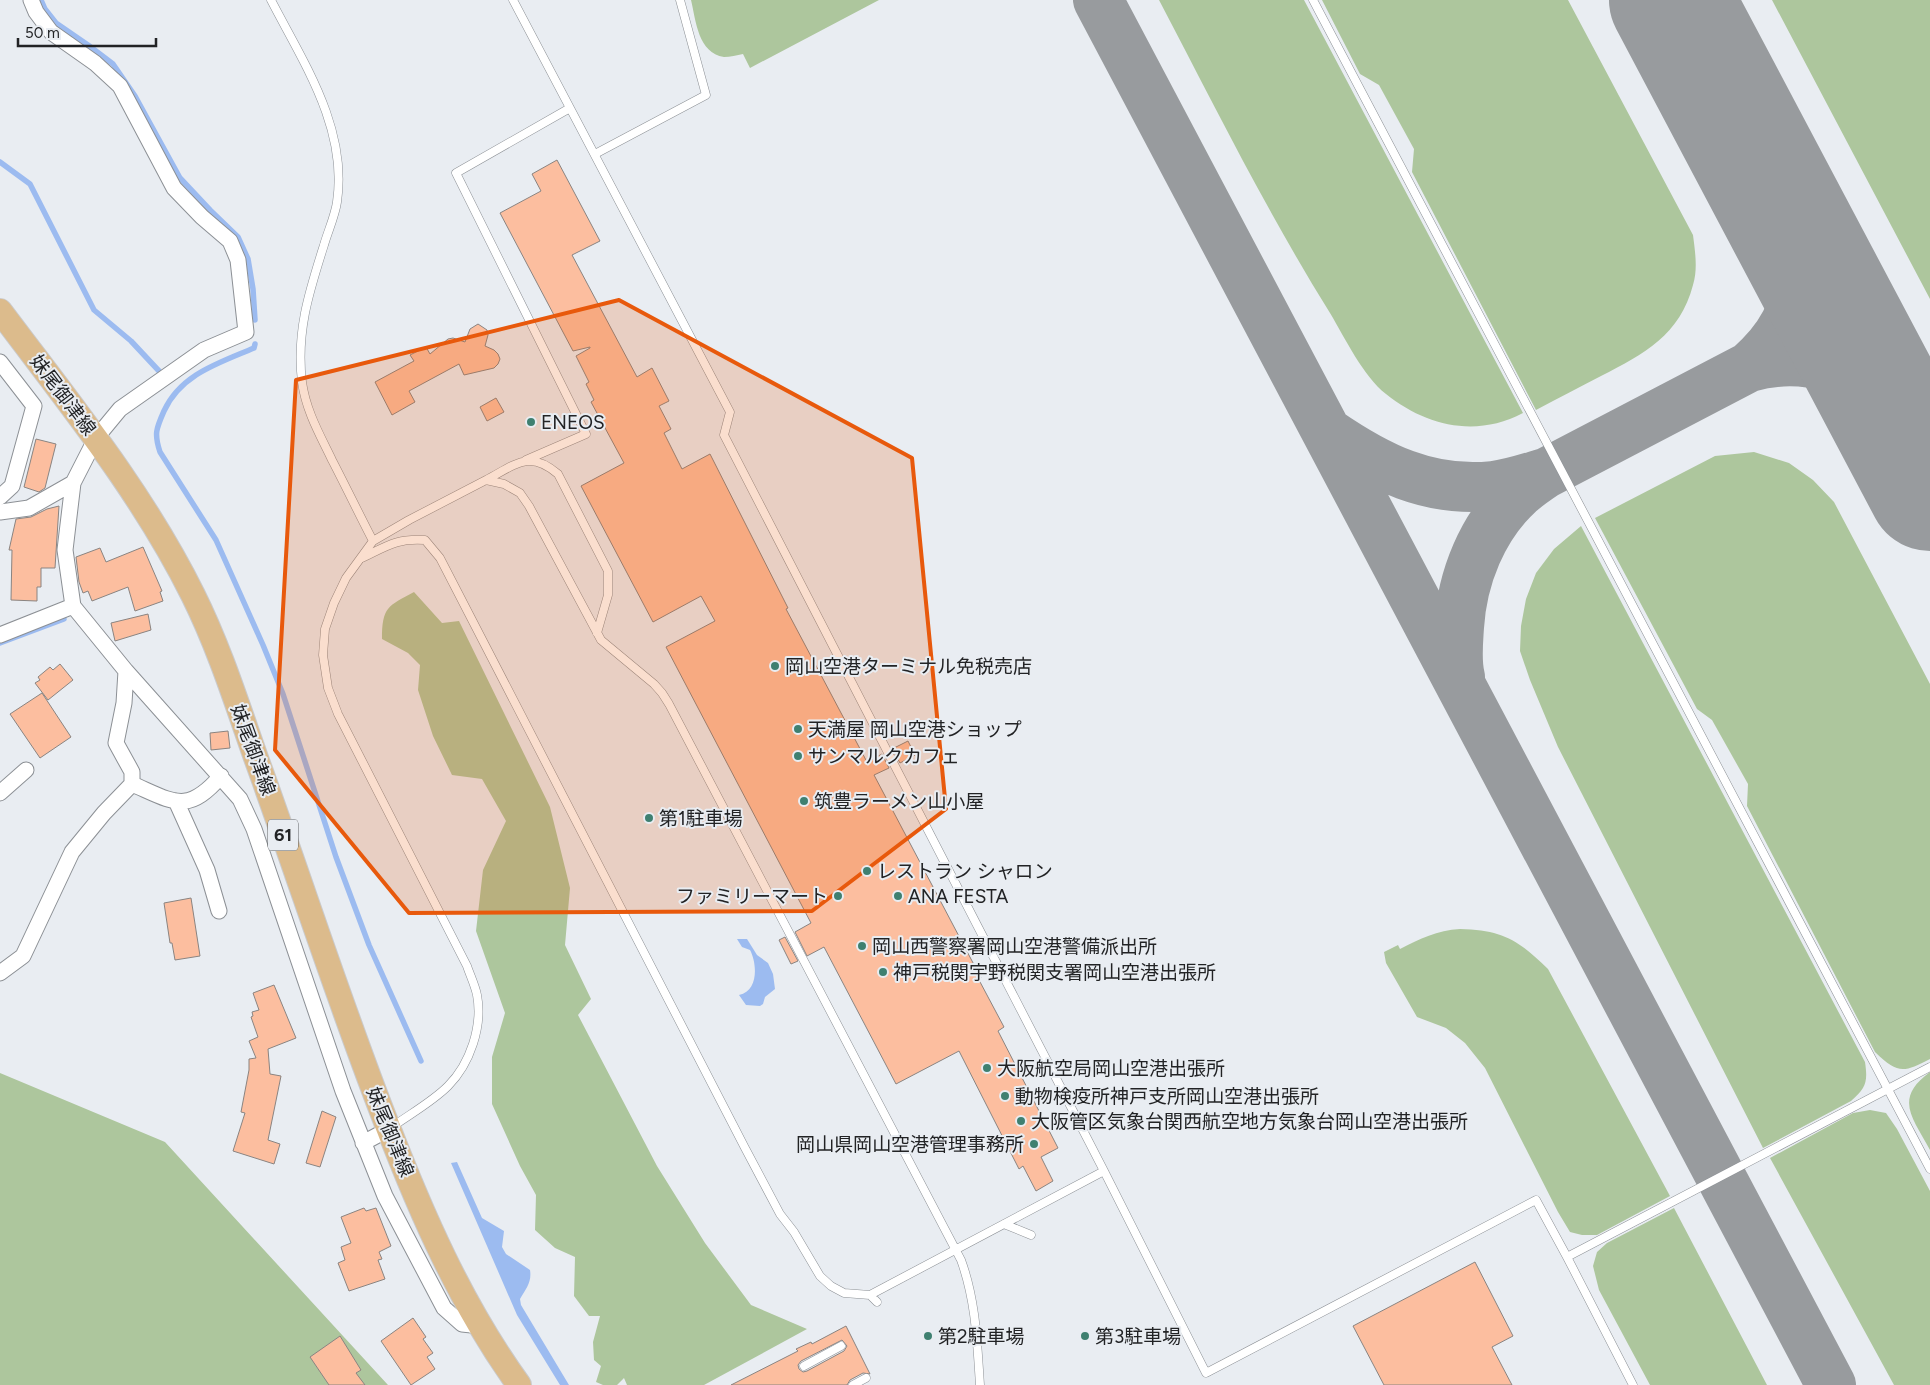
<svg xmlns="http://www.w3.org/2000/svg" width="1930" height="1385" viewBox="0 0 1930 1385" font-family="Figtree,'Noto Sans JP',sans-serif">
<rect width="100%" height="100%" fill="#e9edf2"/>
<path fill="#adc69d" d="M691,0H879L750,68L743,54C737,55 730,57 724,57C698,53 696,21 691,0Z
M1159,0H1304L1523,413C1476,438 1426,426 1386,394C1363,376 1345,338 1330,313C1267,212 1214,105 1159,0Z
M1322,0H1568L1693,235C1695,251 1698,269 1693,285C1680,335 1644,354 1601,376C1580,387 1558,398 1536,410L1412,172L1414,149L1379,85L1360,74Z
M1772,0H1930V299Z
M1754,452L1789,463L1813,480L1834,502L1930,684V1059C1903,1073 1898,1074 1875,1052L1747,806L1748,784L1712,720L1697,709L1595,518L1715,456Z
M1581,526L1865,1062C1868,1082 1866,1088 1851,1101L1763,1148L1558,747L1530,680L1520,651L1521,626L1526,599L1536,573L1554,549Z
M414,592L442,623L459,621L550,807L570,888L565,945L591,999L578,1015L657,1166L705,1243L751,1305L807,1329L704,1385H627L624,1378L617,1385H603L596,1382L601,1366L594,1360L593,1342L600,1316H589L574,1296L575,1257L555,1248L535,1230L536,1195L520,1166L492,1104V1057L505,1013L476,931L483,870L506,821L482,779L452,775L433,736L418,690L420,665L408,653L382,639C382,607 388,606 414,592Z
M1460,929C1503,930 1518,940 1548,969L1670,1196L1597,1235H1582L1570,1232L1558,1212L1485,1068L1465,1043L1446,1028L1417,1017L1386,963L1384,952L1398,945L1400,949C1420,939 1437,930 1460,929Z
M1930,1072V1150C1913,1118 1893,1099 1930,1072Z
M0,1073L165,1142L388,1385H0Z
M1870,1110L1886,1113L1897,1129L1930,1191V1385H1894L1770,1158L1853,1113Z
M1674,1208L1767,1385H1650L1599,1290L1593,1266L1597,1252L1607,1243Z"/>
<path fill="#9cbbf0" d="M737,939H747L757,955L768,963L773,974L775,989L765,997L763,1004L760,1006L746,1005L739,995C759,991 757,963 750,950L742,947Z
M457,1162L482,1218L504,1231L502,1247L506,1254L530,1270C532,1282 526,1289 520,1299L521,1305L569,1385H560L517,1315L451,1163Z"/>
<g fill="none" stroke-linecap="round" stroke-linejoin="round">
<path stroke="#9cbbf0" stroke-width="5.5" d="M41,0L45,9L56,23L88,45L113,64L135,96L180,178L210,210L238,237L248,259L253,289L255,320
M0,162L30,184L94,310L131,341L159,371
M255,344L254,348C219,363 181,374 164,411C156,429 154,434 160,452L216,540L263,645L283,694L336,857L369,945L421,1061
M0,643L64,619"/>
<path stroke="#989b9e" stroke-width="50" d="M1098,0L1831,1385
M1749,367C1780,340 1802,305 1798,261C1797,251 1794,241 1792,231
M1327,432C1378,467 1429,493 1493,486C1511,484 1528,478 1545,473
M1460,677C1456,661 1458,643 1459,627C1462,578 1482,527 1519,493C1527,486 1537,479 1546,473L1749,367C1790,356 1831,360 1865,388C1879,399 1888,415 1899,430"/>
<path stroke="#989b9e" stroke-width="124" d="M1671,0L1930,489"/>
</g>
<path fill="#fcbe9f" stroke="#8a8481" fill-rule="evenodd" d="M557,160L600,241L572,255L637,377L652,368L669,401L659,406L671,429L664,433L682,469L710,454L788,608L786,609L867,762L882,754L889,768L874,775L981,978L979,980L1004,1027L998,1031L1058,1148L1041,1157L1053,1181L1036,1191L1023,1166L1019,1169L959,1051L896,1084L824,947L807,956L795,932L811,923L666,647L715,621L701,596L653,622L581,486L624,463L591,402L594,400L586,384L589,382L576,356L590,348V347L573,351L500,213L541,191L532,174Z
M478,324L487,330L488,335L485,346L494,350L498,354L500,359L498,364L494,368L464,375L459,364L409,391L415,402L392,415L375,382L414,361L410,355L426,347L430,354L448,339L453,338L465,342L470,329Z
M496,398L504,412L487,421L480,407Z
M36,439L56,444L45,488L39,492L24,487Z
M59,506L55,568H41V587H37V601L11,600L12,550H9L16,519L31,517L47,509Z
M143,547L162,591L160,592L163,601L135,611L128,587L92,601L88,591L83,593L79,582L76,557L100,548L106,562Z
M148,614L151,630L115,641L111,623Z
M60,664L73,680L48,700L35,683L40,680L38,677L50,667L53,670Z
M42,693L71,737L40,758L10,714Z
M228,731L230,748L211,750L210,733Z
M908,741L915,755L900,763L892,749Z
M191,898L200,956L175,960L172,943H170L164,903Z
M785,937L798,961L791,964L779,940Z
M274,985L296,1038L268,1049L270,1074L281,1076L268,1140L280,1144L274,1164L233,1151L245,1113L241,1112L249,1070V1059L256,1058L249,1041L258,1037L251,1017L253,1016L252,1012L259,1010L253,993Z
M322,1111L336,1117L320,1167L306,1163Z
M364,1208L366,1211L376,1208L391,1246L379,1252L382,1259L378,1260L385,1279L349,1291L338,1263L345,1260L341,1247L351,1243L341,1217Z
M1475,1262L1513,1336L1492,1347L1512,1385H1384L1353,1326Z
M413,1318L426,1337L423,1339L433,1353L427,1357L435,1369L411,1385L381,1341Z
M846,1326L870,1374L863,1373L850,1380L847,1385H731L798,1351L796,1349L811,1342L812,1344ZM842,1340L847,1346L844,1351L807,1371L803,1372L799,1369L798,1365L801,1361Z
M340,1336L361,1370L356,1373L365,1385H329L310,1357Z"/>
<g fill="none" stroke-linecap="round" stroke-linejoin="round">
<defs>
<path id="lane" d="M271,0C303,62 348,128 337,202C335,216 328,231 324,245C309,292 296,332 302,382C306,411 320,435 332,460C346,487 359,514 373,541
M513,0L570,108L456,173L586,434L526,460
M1313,0L1930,1169
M570,108L730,412L724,435L1104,1171L1206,1373L1536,1200L1567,1257L1633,1385
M595,154L706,95L680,0
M486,480C515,465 529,449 558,474L608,571V595L597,633
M362,558C387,546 397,538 425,540L440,558L745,1148L780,1214L794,1232L820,1276L831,1286L844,1293L870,1295L1104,1171
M392,1127C410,1114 432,1102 448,1086C470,1064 483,1026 477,995C475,985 470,975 467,966L338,714L328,688L323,655L325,629L334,603L346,578L373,541L409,520L486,480L504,484L520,493L529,506L601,640L654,684L662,693L669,704L961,1260C976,1301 977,1342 980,1385
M1004,1224L1031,1235
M1567,1257L1930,1067
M870,1295L877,1302
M804,1366L841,1346
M853,1385L866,1378"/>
<path id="street" d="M0,362L34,406L12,486L0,497
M73,483L65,550L73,606L126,671L240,799L254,829L343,1091L385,1196L444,1308L462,1324L481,1326
M0,512L29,508L73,483L96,438L120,409L204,350L246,332L238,260L230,241L202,217L174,188L120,86L95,63L51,32L36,12L31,0
M0,635L73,606
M126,671L124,703L116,743L132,772V784
M0,793L26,770
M176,801L207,870L219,911
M0,973L23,956L72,852L104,813L132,784C174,802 187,815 221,776
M363,1143L389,1129"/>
<path id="primary" d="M0,311C69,403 142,492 193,595C219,647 237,704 256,758C300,879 339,1002 386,1122C421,1213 461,1305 519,1385"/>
</defs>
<use href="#lane" stroke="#8c9095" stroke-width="9"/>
<use href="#street" stroke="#8c9095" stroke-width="17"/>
<use href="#primary" stroke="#cacacb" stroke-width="26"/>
<use href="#lane" stroke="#fff" stroke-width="8"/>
<use href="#street" stroke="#fff" stroke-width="15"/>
<use href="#primary" stroke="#dcbb8c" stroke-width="24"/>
</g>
<path fill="#e8590c" fill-opacity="0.2" stroke="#e8590c" stroke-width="4" stroke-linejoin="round" d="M619,300L912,458L946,809L812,911L409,913L275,750L296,380Z"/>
<g fill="#3f8070" stroke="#e9edf2" stroke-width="2">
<circle cx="531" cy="422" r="5"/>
<circle cx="775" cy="666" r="5"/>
<circle cx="798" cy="729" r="5"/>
<circle cx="798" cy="756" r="5"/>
<circle cx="804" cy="801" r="5"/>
<circle cx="649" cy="818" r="5"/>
<circle cx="867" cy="871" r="5"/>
<circle cx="838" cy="896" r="5"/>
<circle cx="898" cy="896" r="5"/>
<circle cx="862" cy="946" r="5"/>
<circle cx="883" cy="972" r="5"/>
<circle cx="987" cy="1068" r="5"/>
<circle cx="1005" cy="1096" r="5"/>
<circle cx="1021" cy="1121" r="5"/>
<circle cx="1034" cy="1144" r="5"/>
<circle cx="928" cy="1336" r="5"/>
<circle cx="1085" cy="1336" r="5"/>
</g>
<g text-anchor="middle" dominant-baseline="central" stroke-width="4" stroke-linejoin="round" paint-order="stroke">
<rect fill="#e9edf2" stroke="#5e6062" stroke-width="1" x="268" y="819.5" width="30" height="31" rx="4"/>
<g font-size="18" font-weight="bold" fill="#222325">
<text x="283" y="835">61</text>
</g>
<g font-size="19" fill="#222325" stroke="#e9edf2">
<text transform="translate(63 395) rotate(53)">妹尾御津線</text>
<text transform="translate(253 750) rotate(70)">妹尾御津線</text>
<text transform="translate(390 1132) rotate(68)">妹尾御津線</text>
</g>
<g font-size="19" fill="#222325" stroke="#e9edf2" text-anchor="start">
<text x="541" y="422">ENEOS</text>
<text x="785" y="666">岡山空港ターミナル免税売店</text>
<text x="808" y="729">天満屋 岡山空港ショップ</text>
<text x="808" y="756">サンマルクカフェ</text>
<text x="814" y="801">筑豊ラーメン山小屋</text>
<text x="659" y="818">第1駐車場</text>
<text x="877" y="871">レストラン シャロン</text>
<text x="828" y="896" text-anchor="end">ファミリーマート</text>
<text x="908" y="896">ANA FESTA</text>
<text x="872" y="946">岡山西警察署岡山空港警備派出所</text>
<text x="893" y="972">神戸税関宇野税関支署岡山空港出張所</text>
<text x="997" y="1068">大阪航空局岡山空港出張所</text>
<text x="1015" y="1096">動物検疫所神戸支所岡山空港出張所</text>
<text x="1031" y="1121">大阪管区気象台関西航空地方気象台岡山空港出張所</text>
<text x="1024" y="1144" text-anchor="end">岡山県岡山空港管理事務所</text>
<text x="938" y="1336">第2駐車場</text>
<text x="1095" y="1336">第3駐車場</text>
</g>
</g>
<path d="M18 38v8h138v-8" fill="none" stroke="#222325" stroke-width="2.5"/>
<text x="25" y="38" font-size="15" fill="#222325" stroke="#e9edf2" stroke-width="4" paint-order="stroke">50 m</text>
</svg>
